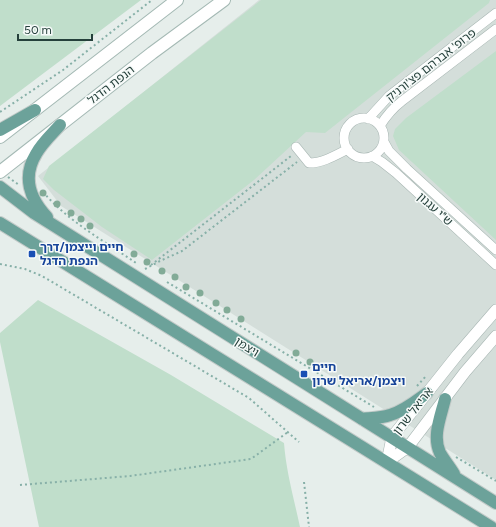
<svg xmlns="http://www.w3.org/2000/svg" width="496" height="527" viewBox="0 0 496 527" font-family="Figtree,'Noto Sans Hebrew',sans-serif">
<rect width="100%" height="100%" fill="#e6eeeb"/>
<path fill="#d4deda" d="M259,0H496V480L61,206L38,176Z"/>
<path fill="#c0decb" d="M0,0H141L0,106Z
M261,0H490L489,3L325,133L306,132L254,180L152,260L102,227L54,190L43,179L49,166Z
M496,51V240L399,150L393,136L395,129L406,118Z
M38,300L171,375L284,443C286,471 294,499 300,527H39L0,342V333Z"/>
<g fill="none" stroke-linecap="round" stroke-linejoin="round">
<defs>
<path id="minor" d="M344 138a20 20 0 1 1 40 0a20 20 0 1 1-40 0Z
M368,119L389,96L496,13
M380,126C386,116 393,108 402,101L496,29
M384,142L389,151L407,169L496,250
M296,147L309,163C323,163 336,155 348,149
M372,156L382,162L396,173L496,265"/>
<path id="tertiary" d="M387,462L392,437L458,354L496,310
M387,462L408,447L465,372L496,336"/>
<path id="secondary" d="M0,137L177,0
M0,172L152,53L224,0"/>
<path id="primary" d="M0,130L35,110
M0,187L34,213L496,503
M47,217C30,199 22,177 36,154C42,143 52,134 60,125
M0,223L491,527
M445,399C441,416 432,436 440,453C444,460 450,467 454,474
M362,419C371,418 381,418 390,415C404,411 416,401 427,393"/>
</defs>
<use href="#minor" stroke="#a8b6b3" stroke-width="10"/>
<use href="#tertiary" stroke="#a8b6b3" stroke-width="12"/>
<use href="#secondary" stroke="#a4b9b4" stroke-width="14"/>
<use href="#primary" stroke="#c2cac8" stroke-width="14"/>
<path stroke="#87b0a8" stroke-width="2" stroke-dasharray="2 3" stroke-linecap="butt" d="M0,112L63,70L152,0
M8,177L19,185
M43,192C68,221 104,241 136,263
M0,264L25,269L42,276L249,398L299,442
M151,265L291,156
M145,269L160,261L182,251L297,162
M167,282L374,407
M417,386L426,376
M456,457L496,481
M304,482L309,527
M20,485L130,476L251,459L288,432"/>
<use href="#minor" stroke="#fff" stroke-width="9"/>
<use href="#tertiary" stroke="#fff" stroke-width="11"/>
<use href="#secondary" stroke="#fff" stroke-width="12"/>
<use href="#primary" stroke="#6ca29a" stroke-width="12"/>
</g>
<g fill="#82ab97">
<circle cx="43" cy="193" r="3.5"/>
<circle cx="57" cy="204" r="3.5"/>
<circle cx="71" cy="213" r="3.5"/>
<circle cx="81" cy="219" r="3.5"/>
<circle cx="90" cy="226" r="3.5"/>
<circle cx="134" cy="254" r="3.5"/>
<circle cx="147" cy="262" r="3.5"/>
<circle cx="162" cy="271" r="3.5"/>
<circle cx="175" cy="277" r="3.5"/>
<circle cx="186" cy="287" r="3.5"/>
<circle cx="200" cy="293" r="3.5"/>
<circle cx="216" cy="303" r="3.5"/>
<circle cx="227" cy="310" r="3.5"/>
<circle cx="241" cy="319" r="3.5"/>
<circle cx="296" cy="353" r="3.5"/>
<circle cx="310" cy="362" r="3.5"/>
</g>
<g fill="#1a4fb4" stroke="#f6faf9" stroke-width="1.5">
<rect x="28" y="250" width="8" height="8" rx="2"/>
<rect x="300" y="370" width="8" height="8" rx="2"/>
</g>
<g text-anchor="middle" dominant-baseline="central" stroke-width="3" stroke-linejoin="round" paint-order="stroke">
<g font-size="12" fill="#25403b" stroke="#f6faf9">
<text transform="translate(431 65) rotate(-38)">פרופ' אברהם פצ'ורניק</text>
<text transform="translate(111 85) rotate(-38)">הנפת הדגל</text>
<text transform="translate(435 209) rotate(42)">ש"י עגנון</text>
<text transform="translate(247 347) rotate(32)">ויצמן</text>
<text transform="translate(413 411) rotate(-52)">אריאל שרון</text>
</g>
<g font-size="12" font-weight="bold" fill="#164399" stroke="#f6faf9" text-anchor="start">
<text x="40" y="247">חיים וייצמן/דרך<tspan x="40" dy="14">הנפת הדגל</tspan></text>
<text x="312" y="367">חיים<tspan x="312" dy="14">ויצמן/אריאל שרון</tspan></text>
</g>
</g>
<path d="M18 34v6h74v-6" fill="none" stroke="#25403b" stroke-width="2"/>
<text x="24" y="34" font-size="12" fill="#25403b" stroke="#f6faf9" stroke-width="3" paint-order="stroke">50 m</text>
</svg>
